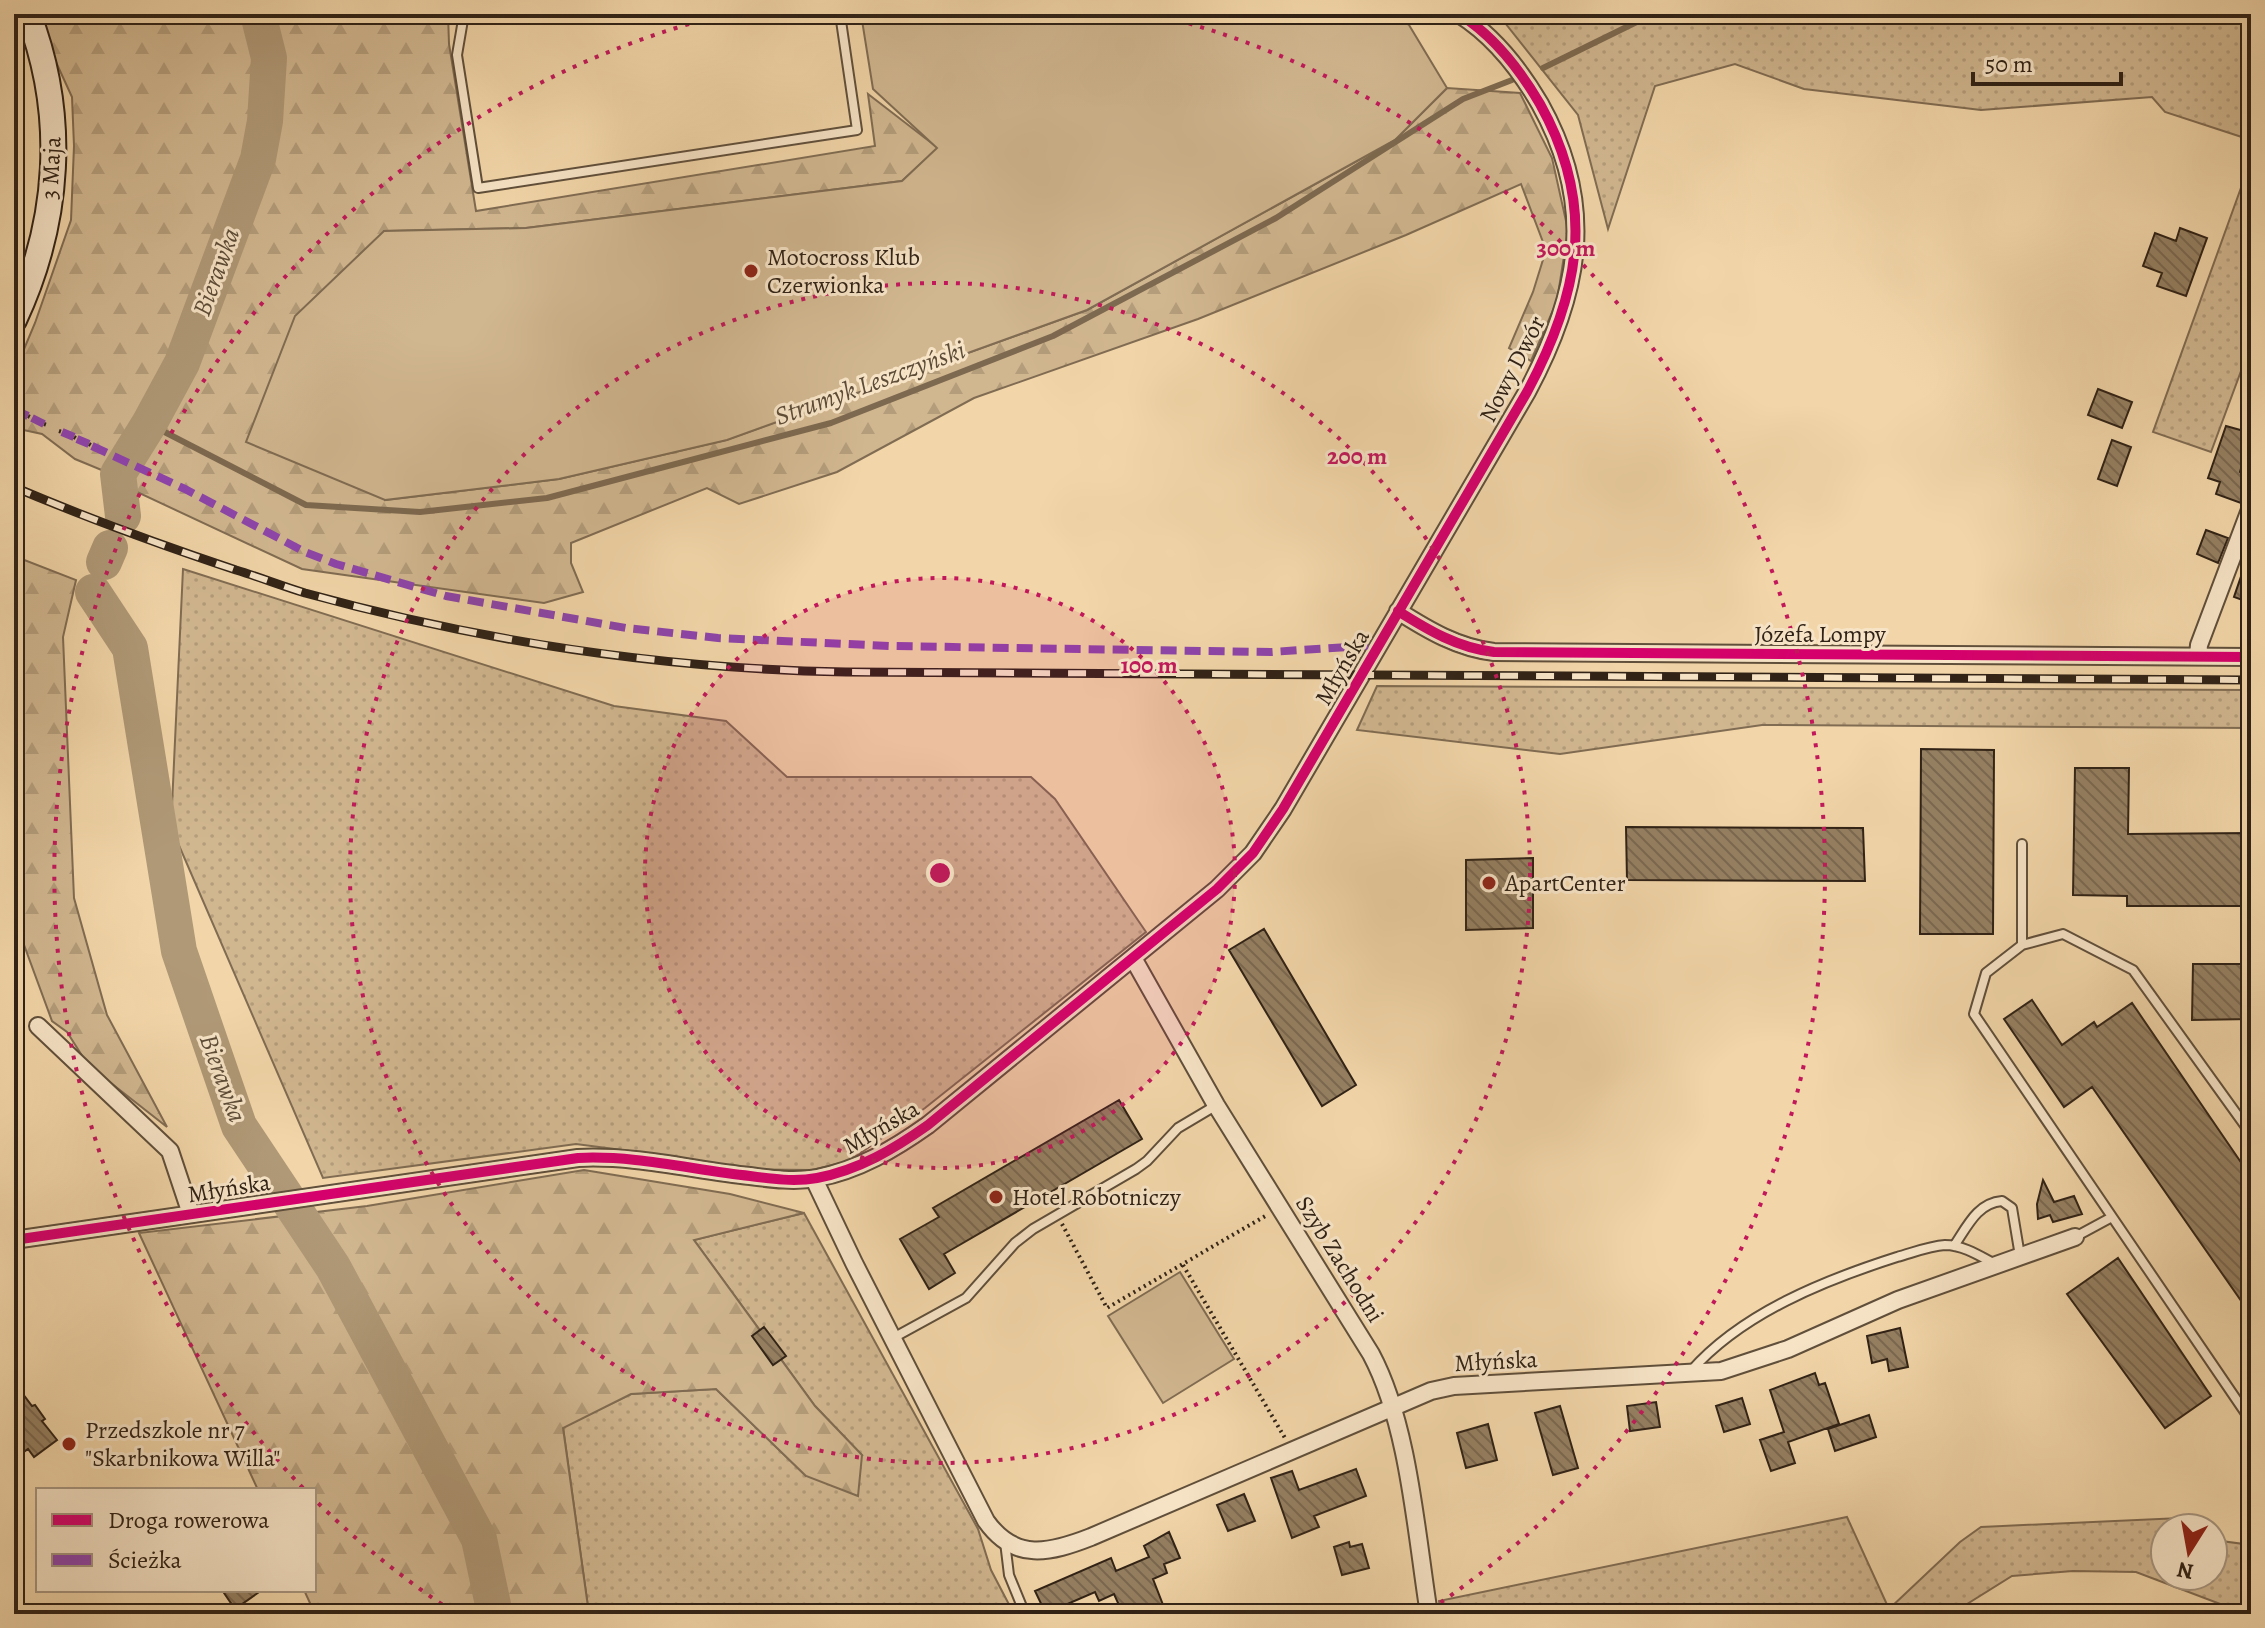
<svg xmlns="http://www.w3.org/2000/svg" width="2265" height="1628" viewBox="0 0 2265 1628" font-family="Alegreya,serif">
<defs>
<pattern id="grass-dots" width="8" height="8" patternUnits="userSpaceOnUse" patternTransform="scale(2)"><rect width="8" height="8" fill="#d1b790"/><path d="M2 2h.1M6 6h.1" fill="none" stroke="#b49d7b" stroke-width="1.8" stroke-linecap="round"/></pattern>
<pattern id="forest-firs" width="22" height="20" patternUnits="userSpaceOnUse" patternTransform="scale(2)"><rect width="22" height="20" fill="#d1b790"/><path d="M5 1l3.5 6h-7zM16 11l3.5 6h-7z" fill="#b49d7b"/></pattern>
<pattern id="building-back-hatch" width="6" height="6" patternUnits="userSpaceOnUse" patternTransform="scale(2)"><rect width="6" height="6" fill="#958062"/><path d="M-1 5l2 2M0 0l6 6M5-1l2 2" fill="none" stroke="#7a6850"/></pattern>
</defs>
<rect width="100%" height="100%" fill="#f2d6a9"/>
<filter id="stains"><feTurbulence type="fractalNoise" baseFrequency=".0025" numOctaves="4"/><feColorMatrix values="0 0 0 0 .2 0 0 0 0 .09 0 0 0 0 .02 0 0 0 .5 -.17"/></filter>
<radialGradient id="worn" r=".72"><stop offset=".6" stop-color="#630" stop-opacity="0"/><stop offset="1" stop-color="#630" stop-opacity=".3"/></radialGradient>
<path fill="url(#grass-dots)" stroke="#806c53" stroke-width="2" d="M1498,14H2251V140L2165,112L2152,97L1981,110L1804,89L1735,64L1655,86L1608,229L1578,115Z
M2251,160V344L2211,452L2153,432Z
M183,569L614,706L726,721L787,777H1031L1055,799L1146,932L925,1108L849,1161L812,1170L730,1169L653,1154L576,1144L323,1178L171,827Z
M1377,686L2251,690V728L1762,725L1560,754L1357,730Z
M804,1213L978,1529L991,1570L1014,1614H589L563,1427L631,1394L716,1389L806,1476L862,1455L815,1406L694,1240Z
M1847,1517L1889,1609L1960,1542L1981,1527L2181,1518L2190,1528H2165V1576H2213V1540L2251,1545V1613L2236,1610L2136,1572L2073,1571L2012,1576L1951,1614H1441L1439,1601Z"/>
<path fill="url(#forest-firs)" stroke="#806c53" stroke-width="2" d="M34,14H448L449,44L476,211L875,146L868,94L938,148L902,181L526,228L384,231L385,500L559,479L726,440L1087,310L1395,140L1447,88L1520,93L1552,158L1568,230L1557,301L1531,361L1509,348L1533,292L1546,250L1521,184L1406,235L1198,319L974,398L837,472L739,504L707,488L571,543V563L583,592L544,603L302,569L137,492L126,480L75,459L42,434L14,428V373L35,323L71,220L74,146L72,97Z
M14,556L76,580L63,637L74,898L107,1015L167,1127L88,1065L67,1032L52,1021L24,945L14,947Z
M584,1170L730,1194L804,1213L694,1240L815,1406L862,1455L858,1496L806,1476L716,1389L631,1394L563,1428L589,1614H315L304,1590H314V1490H258L139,1233L367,1206Z"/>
<path fill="#d1b790" stroke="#806c53" stroke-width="2" d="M861,14H1390L1409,25L1447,88L1395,140L1087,310L727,440L559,479L385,500L246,442L295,316L384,231L526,228L902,181L937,148L873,89Z
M1180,1272L1234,1359L1163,1403L1108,1316Z"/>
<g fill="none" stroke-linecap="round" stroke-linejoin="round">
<path stroke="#7d6950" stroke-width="6" d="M1543,68L1653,14
M149,424L306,505L420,512L547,498L831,423L1053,336L1276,218L1463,99L1512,80"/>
<path stroke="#b09977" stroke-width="36" d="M123,516L118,474L149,424L182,363L258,159L265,121L269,58L258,14
M104,562L110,548
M93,592L130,648L179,951L239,1126L333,1267L479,1539L495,1614"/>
</g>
<path fill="url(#building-back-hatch)" stroke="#302216" stroke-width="2" d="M2180,228L2207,238L2186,296L2157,286L2162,273L2143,266L2155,233L2176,241Z
M2098,389L2132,402L2122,428L2088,415Z
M2226,426L2251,433L2240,472L2251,476V481L2241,503L2216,494L2220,482L2208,478Z
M2112,440L2131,447L2117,486L2098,479Z
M2206,530L2228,538L2218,563L2197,554Z
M2248,556H2251V603L2234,597Z
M1921,749L1994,750L1993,934H1920Z
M2075,768H2129L2128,834L2251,833V906H2127V896L2073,895Z
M1626,827L1863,828L1865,881L1627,880Z
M1533,858V928L1466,930V860Z
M1264,929L1356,1085L1322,1106L1229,950Z
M2193,964H2251V1019L2192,1020Z
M2032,1000L2062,1045L2094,1022L2097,1027L2132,1003L2251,1177V1315L2092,1087L2064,1107L2004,1019Z
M1119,1100L1142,1139L944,1254L955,1273L929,1289L900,1239L939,1217L933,1208Z
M2043,1180L2054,1202L2074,1196L2082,1214L2053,1222L2050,1215L2038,1219L2037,1204Z
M2118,1258L2211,1396L2165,1428L2067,1294Z
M764,1327L786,1356L773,1365L752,1336Z
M1900,1328L1908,1367L1889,1371L1887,1359L1872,1363L1867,1336Z
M1815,1373L1819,1385L1825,1383L1839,1424L1788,1442L1795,1463L1771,1471L1760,1440L1784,1432L1770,1390Z
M14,1382L32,1406L35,1405L45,1419L42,1421L57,1440L34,1457L28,1449L14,1459Z
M1742,1398L1750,1424L1724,1432L1716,1406Z
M1656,1402L1660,1427L1630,1431L1627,1406Z
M1560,1406L1578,1468L1553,1475L1535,1413Z
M1869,1415L1876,1437L1835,1451L1828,1429Z
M1488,1424L1497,1460L1466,1468L1457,1433Z
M1356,1469L1366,1496L1314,1516L1319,1527L1292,1538L1271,1478L1292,1471L1299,1490Z
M1244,1494L1255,1521L1228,1531L1217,1505Z
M1169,1532L1180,1558L1164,1564L1167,1573L1153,1579L1165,1610L1156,1614H1123L1114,1594L1099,1601L1095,1592L1065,1605L1070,1614H1046L1035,1591L1111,1558L1116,1571L1149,1557L1144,1546Z
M1349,1542L1350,1547L1362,1544L1369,1568L1342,1575L1334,1547Z
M222,1590H262L235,1609Z"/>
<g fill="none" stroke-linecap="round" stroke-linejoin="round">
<defs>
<path id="service" d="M464,14L457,55L478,188L857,130L840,14
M2022,844V945L1986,973L1974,1014L2251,1421
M2022,945L2063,934L2133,970L2251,1134
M2075,1237L2112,1217
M1954,1246C1967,1227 1977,1203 2002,1201L2012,1208L2020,1256
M893,1338L966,1298L1015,1243L1033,1229L1136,1169L1147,1161L1178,1128L1215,1106
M1691,1371C1742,1313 1825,1280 1897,1257C1912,1253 1929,1246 1945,1245C1963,1245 1980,1256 1995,1264
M1005,1542L1009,1575L1025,1614"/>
<path id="minor" d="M1398,611C1428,630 1458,648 1494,652L2251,657
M2198,656L2199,645L2251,507
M1133,958L1216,1105L1371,1354C1409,1425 1416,1533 1429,1614
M38,1026L170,1151L191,1214
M814,1179L854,1263L986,1521C1015,1562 1050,1553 1091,1537L1431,1391L1454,1386L1721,1371L1788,1349L1898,1300L2075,1237
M14,1240L578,1158C635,1155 693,1170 750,1176C772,1179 795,1182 817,1178C859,1170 894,1149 928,1125L1217,889L1253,853L1283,809L1527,392C1580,293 1597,206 1540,104C1519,68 1494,36 1459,14"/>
<path id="secondary" d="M14,320C60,222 67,115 28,14"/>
</defs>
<use href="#service" stroke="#604f3b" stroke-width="12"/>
<use href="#minor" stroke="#604f3b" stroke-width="20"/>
<use href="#secondary" stroke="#302216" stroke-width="28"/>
<path stroke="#302216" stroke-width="4" stroke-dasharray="2 4" stroke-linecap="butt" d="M14,356L18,347
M14,410L17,411
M28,416L32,418
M44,424L47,425
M59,431L62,432
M74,437L77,439
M89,444L92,446
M1062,1224L1107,1308L1267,1215
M1183,1265L1285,1438"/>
<use href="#service" stroke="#f7e4c7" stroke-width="8"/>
<use href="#minor" stroke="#f7e4c7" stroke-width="16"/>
<use href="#secondary" stroke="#f7e4c7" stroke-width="24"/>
<defs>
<path id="rail" d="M14,487C87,518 161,545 236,570C259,577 282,586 305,593C480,641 665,669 846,672L2251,680"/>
</defs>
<use href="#rail" stroke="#302216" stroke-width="9"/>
<use href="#rail" stroke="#f7e4c7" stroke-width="6" stroke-dasharray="18" stroke-linecap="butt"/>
<path stroke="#8e44ad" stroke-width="8" stroke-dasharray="16 8" stroke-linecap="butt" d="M17,411L28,416
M32,418L44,424
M62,432L74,437
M77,439L89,444
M92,446L185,489L305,552L336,564L446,596L626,628L718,638L889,646L1271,652L1377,645"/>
<defs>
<path id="cycleway" d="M1398,611C1428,630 1458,648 1494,652L2251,657
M14,1240L578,1158C635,1155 693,1170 750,1176C772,1179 795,1182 817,1178C859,1170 894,1149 928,1125L1217,889L1253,853L1283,809L1527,392C1580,293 1597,206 1540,104C1519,68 1494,36 1459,14"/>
</defs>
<use href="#cycleway" stroke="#f7e4c7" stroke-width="15"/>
<use href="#cycleway" stroke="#d6006c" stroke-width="10"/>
</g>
<circle cx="940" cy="873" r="295" fill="#c2185b" fill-opacity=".12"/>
<g fill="none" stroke="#c2185b" stroke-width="4" stroke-dasharray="4 8">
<circle cx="940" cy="873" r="295"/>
<circle cx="940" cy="873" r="590"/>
<path d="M452 1611A885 885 0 0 1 314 1499M303 1488A885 885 0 0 1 726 14M1154 14A885 885 0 0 1 1428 1611"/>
</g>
<g fill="#8f2418" stroke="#f7e4c7" stroke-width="3">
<circle cx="751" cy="271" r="8"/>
<circle cx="1489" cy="883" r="8"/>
<circle cx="996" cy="1197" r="8"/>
<circle cx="69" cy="1444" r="8"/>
</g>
<g text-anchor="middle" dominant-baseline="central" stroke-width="6" stroke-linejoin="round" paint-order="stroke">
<g font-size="24" fill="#302216" stroke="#f7e4c7">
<text transform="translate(51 168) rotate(-87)">3 Maja</text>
<text transform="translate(1512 369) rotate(-63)">Nowy Dwór</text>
<text x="1820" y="634">Józefa Lompy</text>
<text transform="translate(1342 667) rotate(-60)">Młyńska</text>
<text transform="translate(881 1127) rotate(-30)">Młyńska</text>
<text transform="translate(229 1188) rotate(-9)">Młyńska</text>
<text transform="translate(1340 1259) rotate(58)">Szyb Zachodni</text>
<text transform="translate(1496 1361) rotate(-3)">Młyńska</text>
</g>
<g font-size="24" fill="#302216" stroke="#f7e4c7" text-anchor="start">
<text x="767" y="257">Motocross Klub<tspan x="767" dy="28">Czerwionka</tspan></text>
<text x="1505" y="883">ApartCenter</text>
<text x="1012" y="1197">Hotel Robotniczy</text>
<text x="85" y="1430">Przedszkole nr 7<tspan x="85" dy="28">"Skarbnikowa Willa"</tspan></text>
</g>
<g font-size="26" font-style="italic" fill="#5d4c38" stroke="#f7e4c7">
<text transform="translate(216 272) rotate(-70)">Bierawka</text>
<text transform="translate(870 383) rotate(-20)">Strumyk Leszczyński</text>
<text transform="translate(223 1078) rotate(70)">Bierawka</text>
</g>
</g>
<circle cx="940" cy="873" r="12" fill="#c2185b" stroke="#f7e4c7" stroke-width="4"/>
<g font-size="24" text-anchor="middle" font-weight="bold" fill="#c2185b" stroke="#f7e4c7" stroke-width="6" stroke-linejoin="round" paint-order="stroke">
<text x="1566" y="256">300 m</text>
<text x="1357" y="464">200 m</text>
<text x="1149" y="673">100 m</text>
</g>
<rect width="2265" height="1628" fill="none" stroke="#f2d6a9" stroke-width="48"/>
<rect x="16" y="16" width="2233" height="1596" fill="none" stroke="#302216" stroke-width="4"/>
<rect x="24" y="24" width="2217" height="1580" fill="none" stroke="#302216" stroke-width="2"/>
<rect x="36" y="1488" width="280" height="104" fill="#f7e4c7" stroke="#a79680" stroke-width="2"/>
<rect x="52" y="1514" width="40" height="12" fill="#d6006c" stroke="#a79680" stroke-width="2"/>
<text x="108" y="1528" font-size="24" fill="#302216">Droga rowerowa</text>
<rect x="52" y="1554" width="40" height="12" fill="#8e44ad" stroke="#a79680" stroke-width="2"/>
<text x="108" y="1568" font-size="24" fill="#302216">Ścieżka</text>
<g transform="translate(2189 1552) rotate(191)"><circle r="38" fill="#f7e4c7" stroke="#a79680" stroke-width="2"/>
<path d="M0-6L14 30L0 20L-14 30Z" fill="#8f2418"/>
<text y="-12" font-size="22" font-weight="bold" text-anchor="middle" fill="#302216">N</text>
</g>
<path d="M1973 72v12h148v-12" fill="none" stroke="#302216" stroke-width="4"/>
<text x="1985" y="72" font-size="24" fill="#302216" stroke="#f7e4c7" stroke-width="6" paint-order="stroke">50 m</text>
<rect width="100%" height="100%" filter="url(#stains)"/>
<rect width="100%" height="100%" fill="url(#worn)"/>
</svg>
